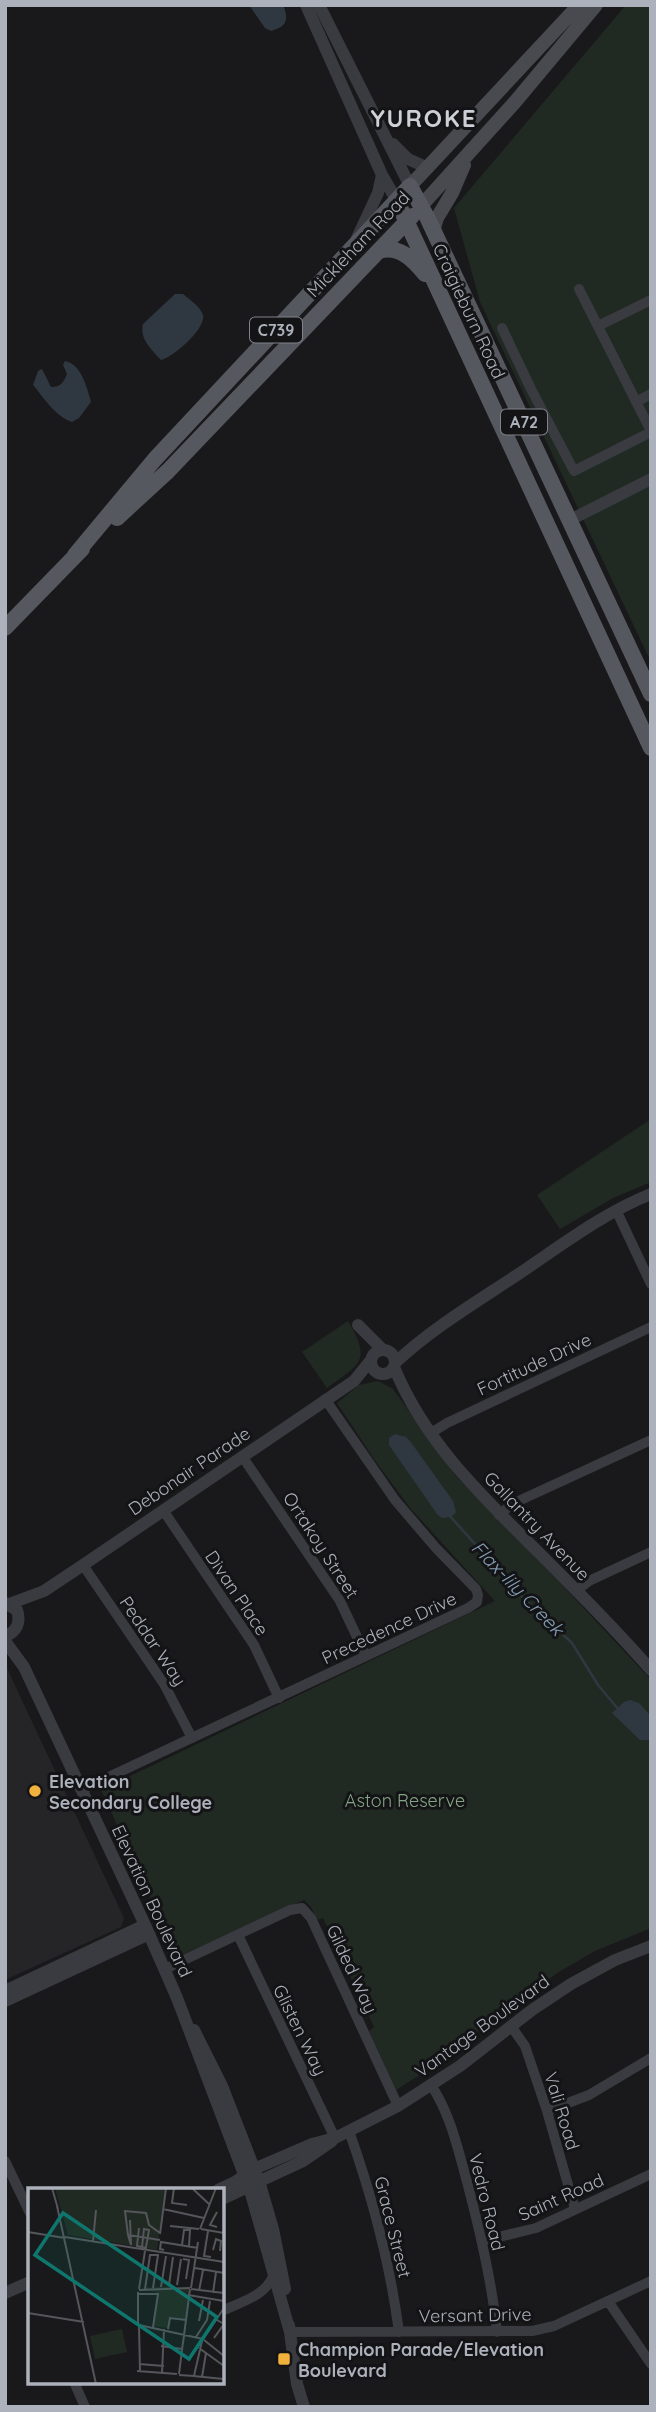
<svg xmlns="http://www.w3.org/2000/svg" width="656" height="2412" viewBox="0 0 656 2412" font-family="Quicksand,sans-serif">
<rect width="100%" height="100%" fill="#19191b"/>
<path fill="#252528" d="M5,1664L124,1918L121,1927L5,1980Z"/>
<path fill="#212a22" d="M626,5H651V662L480,302L454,208Z
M651,1119V1182L613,1198L560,1229L537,1195Z
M348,1321C372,1361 360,1364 327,1388L302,1352Z
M378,1381L393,1389L456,1476L564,1587L651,1680V1928L595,1951L559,1972L515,2002L440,2062L396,2090L369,2031L374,2027L323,1918L317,1920L311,1907L304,1900L178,1957L101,1790L495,1601L411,1509L376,1462L337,1403L359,1385Z"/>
<path fill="#2f3840" d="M249,5H283C289,19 287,27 271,31L265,28Z
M175,294H183C190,300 200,306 203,315C206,329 173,357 161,360C152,350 139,339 143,324Z
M65,361C81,364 87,387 91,402L79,418L72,422C55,416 44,398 33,385L38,371L42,369L51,387C61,387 63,383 67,374L63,365Z
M395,1434L406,1437L410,1441L453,1501L456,1512L451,1517L442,1518L437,1514L389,1445V1438Z
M630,1700L639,1703L651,1716V1740H640L612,1713L624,1702Z"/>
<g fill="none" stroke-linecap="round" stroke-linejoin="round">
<path stroke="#2f3840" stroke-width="2.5" d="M449,1515L526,1601L572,1643L598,1685L619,1710"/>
<path stroke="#3a3b40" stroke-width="10" d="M579,289L651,431
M598,326L651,300
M502,328L531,389L574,471L651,432
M636,402L651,394
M617,1212L651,1284
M431,1433L447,1423L651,1327
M242,1456L340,1601L366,1656
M163,1510L254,1645L279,1698
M499,1515L512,1504L651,1440
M83,1565L164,1684L192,1738
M576,1591L589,1581L651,1552
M81,1790L468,1608L477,1602L478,1595L476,1589L436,1548L395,1500L325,1399
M238,1935L335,2138
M165,1969L290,1910L302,1908L311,1918L398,2106
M511,2026L525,2046L547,2111L575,2209
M431,2085C450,2113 458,2149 467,2182C480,2231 492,2281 497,2332
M547,2111L589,2095L651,2058
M349,2131C372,2196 390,2263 399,2332
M5,2161L30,2213
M482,2241L536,2228L651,2174
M608,2301L651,2364
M222,2311C241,2302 265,2296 273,2276
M290,2332L532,2331L554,2326L651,2281
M74,2382L85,2407"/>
<path stroke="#3a3b40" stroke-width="12" d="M306,5L382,175L397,201
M319,5L410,186
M393,144L408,159L428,168
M357,238L378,193L382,175
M570,520L651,479
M358,1325L383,1350
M371 1362a12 12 0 1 1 24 0a12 12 0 1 1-24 0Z
M395,1363C431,1329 475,1303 517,1275C559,1247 603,1213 651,1194
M394,1367C429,1453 500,1512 563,1577C593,1607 623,1638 651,1670
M5,1603L17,1610C21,1622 17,1632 5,1636
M9,1604L44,1591L83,1565L354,1381L371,1360
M5,1641L24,1667L145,1925L177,1998L250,2190L290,2332
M5,1991L145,1925
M5,2001L149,1934
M194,2030L222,2086L259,2181L273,2229L285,2289
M218,2190L235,2182L254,2169L312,2144L335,2138L398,2106L460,2066L532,2010L571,1984L615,1960L651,1946
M222,2199L303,2161L332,2141
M5,2293L30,2282
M289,2325L297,2384L304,2407"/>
<path stroke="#484a50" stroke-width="14" d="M410,186L579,5
M421,206L515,102L596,5
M433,231L437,218L452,193L464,165"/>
<path stroke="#56585f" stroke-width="16" d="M397,201L651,748
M379,251C399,245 413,259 425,274
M117,518L168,471L412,216
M75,555L155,459L410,186L428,219L651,694
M5,628L82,549"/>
</g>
<g fill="#f0b13d" stroke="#141416" stroke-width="2.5">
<circle cx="35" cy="1791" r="7"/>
<rect x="277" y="2352" width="14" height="14" rx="3.5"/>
</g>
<g text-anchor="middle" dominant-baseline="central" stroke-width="6" stroke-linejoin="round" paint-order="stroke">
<g fill="#141416" stroke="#7e828a" stroke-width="2">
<rect x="250" y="317.5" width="52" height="25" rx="5"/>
<rect x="501" y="409.5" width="46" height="25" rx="5"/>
</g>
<g font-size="16" font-weight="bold" fill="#acb1bb">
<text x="276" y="330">C739</text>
<text x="524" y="422">A72</text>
</g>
<g font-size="18" fill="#acb1bb" stroke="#141416">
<text transform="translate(358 244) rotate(-46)">Mickleham Road</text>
<text transform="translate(469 311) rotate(65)">Craigieburn Road</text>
<text transform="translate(534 1364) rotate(-25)">Fortitude Drive</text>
<text transform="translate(189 1471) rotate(-34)">Debonair Parade</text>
<text transform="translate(537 1526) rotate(46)">Gallantry Avenue</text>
<text transform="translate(321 1545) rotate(57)">Ortakoy Street</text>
<text transform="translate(237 1593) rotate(56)">Divan Place</text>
<text transform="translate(389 1628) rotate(-25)">Precedence Drive</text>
<text transform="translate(153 1641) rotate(56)">Peddar Way</text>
<text transform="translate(152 1901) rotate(65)">Elevation Boulevard</text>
<text transform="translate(352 1969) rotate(65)">Gilded Way</text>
<text transform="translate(482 2026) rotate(-36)">Vantage Boulevard</text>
<text transform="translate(300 2030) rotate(64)">Glisten Way</text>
<text transform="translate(562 2111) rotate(73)">Vali Road</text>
<text transform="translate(561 2197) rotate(-24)">Saint Road</text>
<text transform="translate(487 2202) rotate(76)">Vedro Road</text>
<text transform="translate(393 2227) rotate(76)">Grace Street</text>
<text transform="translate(475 2315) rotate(-1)">Versant Drive</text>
</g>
<g font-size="18" font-weight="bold" fill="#acb1bb" stroke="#141416" text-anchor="start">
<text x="49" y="1781">Elevation<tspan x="49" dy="21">Secondary College</tspan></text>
<text x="298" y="2349">Champion Parade/Elevation<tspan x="298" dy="21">Boulevard</tspan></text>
</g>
<g font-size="18" fill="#83a585" stroke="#141416">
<text x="405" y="1800">Aston Reserve</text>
</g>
<g font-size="19" font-style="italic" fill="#849fb5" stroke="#141416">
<text transform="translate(518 1588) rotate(46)">Flax-lily Creek</text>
</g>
<g font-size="24" font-weight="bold" letter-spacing="2" fill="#cdd0d7" stroke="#141416">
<text x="424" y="118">YUROKE</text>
</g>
</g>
<g transform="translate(28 2188)">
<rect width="196" height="196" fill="#19191b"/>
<path d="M27,0H137L129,62L40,47ZM144,98L161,101L157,132L144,129L139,140L125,138L130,105L112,100ZM94,141L99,164L67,171L62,148Z" fill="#212a22"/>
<path fill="none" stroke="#54565b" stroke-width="2" d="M24,0L30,21M146,0L144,15L159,17M164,0L182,17M29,18L68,196M135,21L176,30M189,24L182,37L189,39M142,38L171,41M111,40L109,58L114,59L118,60V59L121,42L116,41L114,59M172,41L188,0M173,41L196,45M180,43L176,68L183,69M0,44L37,50M132,46L138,0M100,47L103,57L102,32M37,49L196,74M132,52L100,47L97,23L118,25L121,37L132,45M65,53L68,22M154,57L156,42H162L161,58M136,62L132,61L133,54L170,60M185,62L188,51L193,53L192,63M155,71L161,72L158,91M167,80L196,85M141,97L145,69M149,97L153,71M133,99L138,68M125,100L130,67M163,100L170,54M111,101L117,63M117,101L122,67H131M163,101L196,105M111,102L162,100M171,103L175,82M185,105L188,84M110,106H130L125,139M160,107L196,113M0,125L56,134M171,133L175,112M110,135V104M111,137L175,151M111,138L112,183M140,141L142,130L158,132M168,149L179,132L182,113M186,150L196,136L189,132M175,151L196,120M176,152L196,168M155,155L162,101M133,158L154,161M171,160L196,178M111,176L136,178M109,183L149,186M134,185L136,141M151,186L155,154M151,187L166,188L174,153M165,188L196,191M174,189L178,165"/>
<path fill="#0f766e" fill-opacity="0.15" stroke="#0f766e" stroke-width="3.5" d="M35,25L189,129L161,171L7,67Z"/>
<rect width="196" height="196" fill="none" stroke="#acb1bb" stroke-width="3.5"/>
</g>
<rect width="656" height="2412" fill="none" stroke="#acb1bb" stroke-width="14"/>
</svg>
